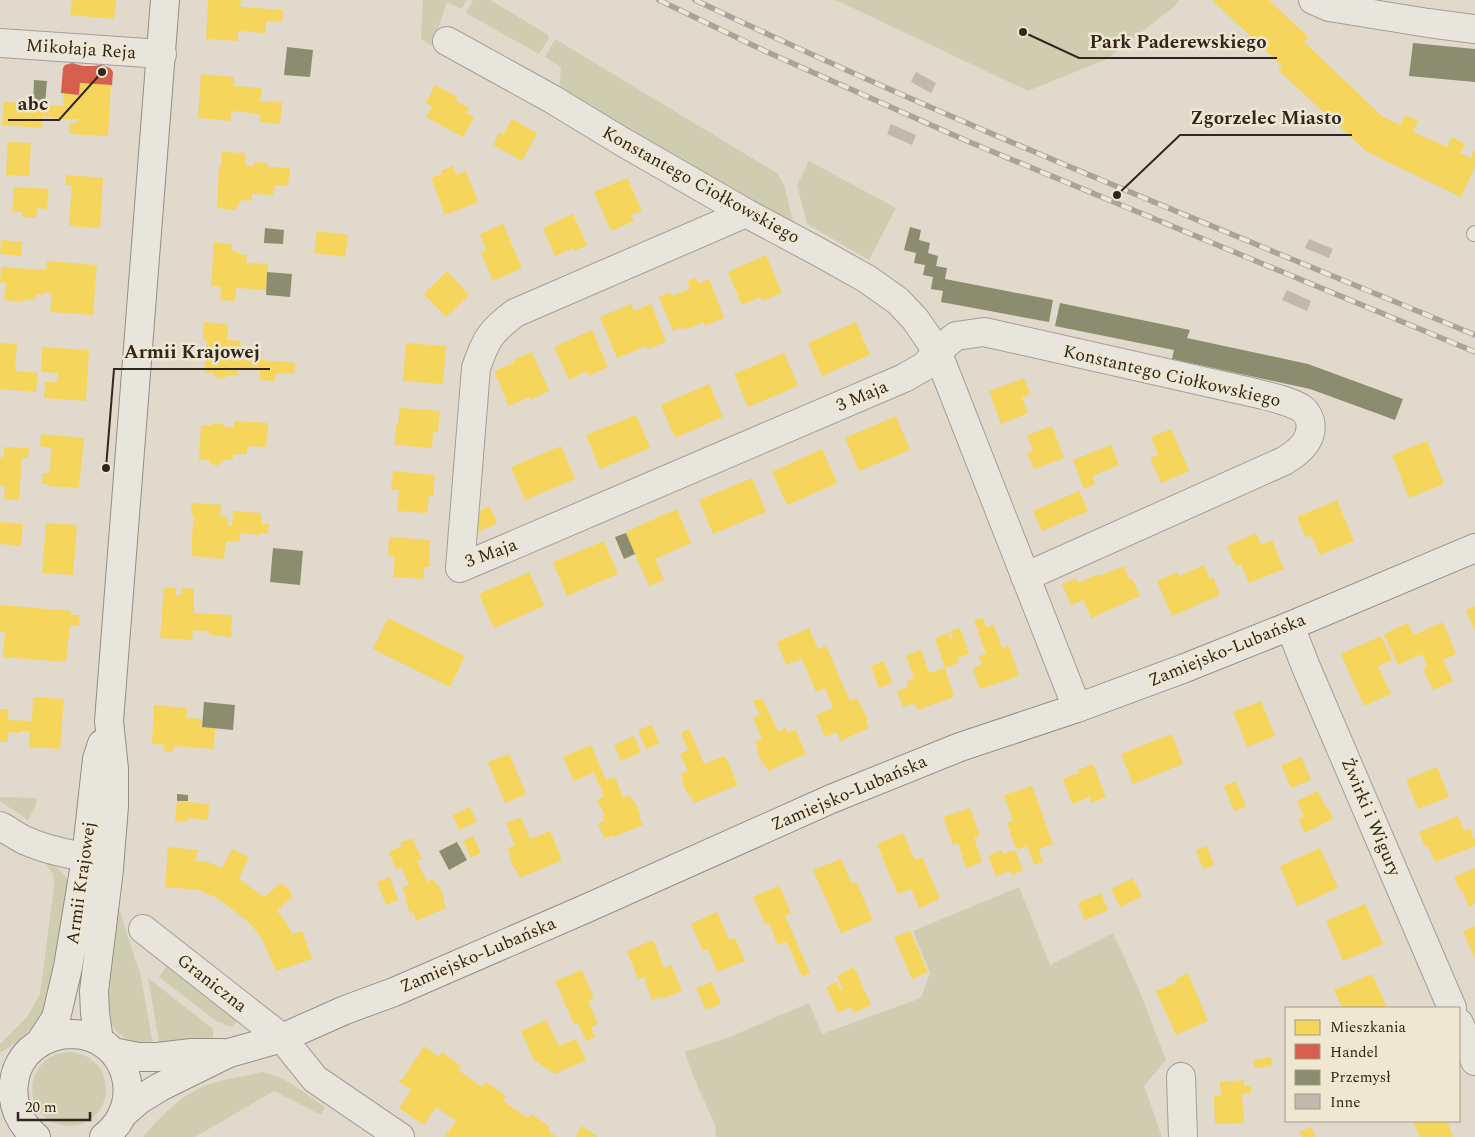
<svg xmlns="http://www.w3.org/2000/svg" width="1475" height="1137" viewBox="0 0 1475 1137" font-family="Spectral,serif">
<rect width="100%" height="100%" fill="#e0d9cc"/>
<path fill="#cfcdb0" d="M423,0H467L461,9L447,2L432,46L421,39Z
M473,0H490L548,35L549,38L539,54L466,13Z
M836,0H1179L1175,6L1107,59L1028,91Z
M555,39L777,173L784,185L794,225L559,90L561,67L545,57Z
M809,161L896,208L869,260L807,224L797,185Z
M0,797L37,798L36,805L28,820L0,801Z
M44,861C57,865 65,874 72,887L44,1017L15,1043L0,1053V1044L27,1017L40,994L54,887L53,874Z
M1019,887L1050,965L1113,933L1139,990L1166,1060L1144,1086L1162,1137H716L715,1125L694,1078L685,1052L727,1038L809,1003L822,1034L921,998L930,973L913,931Z
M117,902L137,965L140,972L154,1049L140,1048L127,1040L116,1031L108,1018L105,984Z
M169,963L240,1017L238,1021L231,1027L215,1020L159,977Z
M148,978L213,1029V1038L211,1041L160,1047Z
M32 1089a37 37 0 1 1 74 0a37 37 0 1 1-74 0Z
M262,1072C286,1076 305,1094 325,1107L321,1115L274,1091L195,1137H143C159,1118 179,1097 202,1087C220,1079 242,1077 262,1072Z"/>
<path fill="#f6d55c" d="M72,0H116L114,19L70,15Z
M208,0H241L240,7L283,10L282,22L266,21L265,33L238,31V41L206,39Z
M1212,0H1269L1309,38L1304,42L1383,117L1400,125L1405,115L1418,121L1413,132L1447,147L1452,137L1465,144L1460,153L1471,158L1475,149V167L1461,197L1367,152L1278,70L1282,66Z
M201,74L234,77V86L262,88L260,101L282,102L280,124L259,122L260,114L231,111V121L198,118Z
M80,83L111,85L108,136L69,134L70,123H77V119H54L55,117L43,116L42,128L2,125L4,102L63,106L64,93L79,95Z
M435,85L457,97L456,101L469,108L466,113L474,117L463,137L426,117L432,106L426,103Z
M512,119L537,133L522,161L493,145L499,133L503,135Z
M8,142L31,143L29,176L6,175Z
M222,152L245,153V165L254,166L255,162L268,163L267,167L290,168L288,186L275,185L273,195L252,194V201L242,200L237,206L236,210L217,208L219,166H221Z
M453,166L456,175L466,171L478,202L445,215L431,178L442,174L441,171Z
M66,175L103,178L100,228L69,226L72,186L65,185Z
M627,178L642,211L631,215L634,221L611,231L594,192Z
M14,187L49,189L47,209L37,208L36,218L22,217L23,212H12Z
M573,214L587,245L574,251L573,248L555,256L543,228Z
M503,224L522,268L493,281L481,253L486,250L480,234Z
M317,231L348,235L345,257L314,253Z
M1,240L22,242L21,256L0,254Z
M214,242L232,244V251L239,252L238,254L247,255L246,263L268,264L266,290L236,288L235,301L220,300L221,287L211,286Z
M766,255L782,293L762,301L760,297L742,305L728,272Z
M47,261L97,265L93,315L50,312L52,293L43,292V295L36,294V300L25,299L24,302L4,300L6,282L0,283L1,267L46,270Z
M447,271L469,295L446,317L424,294Z
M696,278L699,283L709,279L724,318L705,326L704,322L684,330L682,327L673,331L659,297L670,292L672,296L690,289L687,281Z
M631,304L634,311L651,304L666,342L648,349L646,346L617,358L600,317Z
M204,322L228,324L227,340L241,341L240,349L262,351L261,360L295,363L294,374L276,373L275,381L260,380V370L238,368V375H230L221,379L216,377L213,373L204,372L207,340H203Z
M856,322L870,355L822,376L808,343Z
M592,330L608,367L589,376L587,371L569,380L554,347Z
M0,343L17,344L15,371L38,373L36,392L0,389Z
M406,343L446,346L443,384L403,381Z
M42,347L89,350L86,401L44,398L45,382H57L58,373L41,372Z
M532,352L549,391L530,400L529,397L509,406L494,371L514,363L513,360Z
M784,353L798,386L748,407L734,374Z
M1024,378L1030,394L1022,398L1028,413L1001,424L989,391Z
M709,384L723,417L675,438L661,405Z
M400,408L440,411L438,432H433L432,448L395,445L396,425H398Z
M636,415L650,448L600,469L586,435Z
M896,416L910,450L859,471L845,438Z
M234,421L268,423L266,447L247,446V454H233V459L224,460L217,466L210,463L208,460H199L201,425L211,426L213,423L224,424L225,427L234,428Z
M1052,426L1064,458L1034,469L1027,453L1033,450L1027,435Z
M1171,429L1189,471L1161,483L1150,458L1158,455L1151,437Z
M41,434L84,438L79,488L48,486V484H42L43,473H50L51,448L40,446Z
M1427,441L1444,484L1409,498L1392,455Z
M1111,445L1119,465L1092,476L1095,484L1084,489L1073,460Z
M561,446L575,479L525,500L511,467Z
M4,447L29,448L28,458H22L19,500L4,499L5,486L0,485V457H4Z
M822,449L837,483L787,505L772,472Z
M393,471L435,475L433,496H429L427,513L397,511L399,490H391Z
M752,478L766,512L713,534L699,500Z
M1079,491L1088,511L1042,531L1033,511Z
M1337,500L1354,541L1320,555L1311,535L1306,538L1297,517Z
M192,503L221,505L220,516L228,517L227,525L232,526L233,511L261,513V524H269L268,534L260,533V535L240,533V542L226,541L224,559L192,556V547H191L194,515H191Z
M490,506L497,524L479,531L472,514Z
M677,509L691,543L655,559L664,580L649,586L625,532Z
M0,522L23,524L21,546L0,544Z
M46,523L77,525L73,575L42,573Z
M1256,533L1261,545L1272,540L1284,569L1249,583L1241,564L1236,566L1227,546Z
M389,537L430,540L429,567H424L423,579L393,577L395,557L388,556Z
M604,541L618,574L567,596L553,562Z
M1204,565L1210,579L1213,577L1220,595L1172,616L1157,581L1178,572L1179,576Z
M1124,566L1129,579L1132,578L1140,596L1091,618L1083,600L1071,605L1062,584L1076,578L1078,583L1098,574L1099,576Z
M529,572L544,606L494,628L479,594Z
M164,587L176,588L175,595H181V588L194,589V613L232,615L231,637L209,635V631L193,630L192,640L160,638Z
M0,605L71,611V615H80L79,626L70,625L66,662L3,657L5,632L0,631Z
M1475,606V631L1466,610Z
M388,618L465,656L450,687L373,649Z
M983,618L986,627L994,625L1002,648L1009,646L1019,676L980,689L973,670L976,666L982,664L979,656L986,654L974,620Z
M1443,622L1456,654L1443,660L1453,681L1433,690L1423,669L1427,667L1422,654L1398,665L1384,634L1408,623L1414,635Z
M809,628L818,649L826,646L850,701L857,698L868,720L866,721L869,728L840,741L837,732L825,737L816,715L833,708L825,688L816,692L802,659L786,665L777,642Z
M960,628L969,654L957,658L959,663L945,668L935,638L949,633L951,639H953L950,631Z
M1381,636L1392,660L1378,666L1391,694L1364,706L1341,654Z
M921,650L929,673L945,668L954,697L917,710L914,703L903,707L897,691L908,687L907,681L914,678L906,655Z
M884,661L892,683L879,688L871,666Z
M33,697L64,699L60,749L29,747L30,731H23L18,733L8,732V742H0V709H9L8,720L32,721Z
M762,698L778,731L785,728L787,733L795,729L806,754L768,771L764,764L763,765L757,751L759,750L755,742L762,739L753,718L760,715L753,701Z
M1261,701L1275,736L1247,747L1233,712Z
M154,705L187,708L186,718L202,719V727L215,728L214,749L174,746V752H164L165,745L152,744Z
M652,725L659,743L646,749L638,730Z
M689,729L704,764L725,756L738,785L694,803L690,794L688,795L682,782L684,781L681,774L688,770L680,754L688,750L681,733Z
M1172,734L1183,764L1133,784L1121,754Z
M634,736L641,752L621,761L614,745Z
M591,745L606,780L615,777L623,798L630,795L633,802L635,801L641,816L639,817L643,825L614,837L613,835L605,839L598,824L604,821L602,817L605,816L597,800L604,796L594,772L574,781L563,757Z
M509,754L526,794L505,803L488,762Z
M1301,757L1311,780L1291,788L1281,765Z
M1093,764L1106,797L1091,803L1089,797L1072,804L1063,779L1079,773L1078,770Z
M1437,767L1449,797L1418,809L1406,780Z
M1236,781L1246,807L1234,811L1224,786Z
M1032,786L1053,844L1039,849L1043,862L1034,865L1027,846L1019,849L1015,847L1007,823L1013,821L1004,795Z
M1318,791L1326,808L1328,807L1333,819L1304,833L1299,819L1304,817L1297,801Z
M177,801L209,804L208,820L188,818V822L175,821Z
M470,807L477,822L459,830L453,815Z
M970,808L980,836L974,838L982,862L966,868L958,843L953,845L943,817Z
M1458,816L1464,831L1470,828L1475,840V846L1435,862L1428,846L1425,847L1419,832Z
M521,817L530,839L550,831L562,860L520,878L517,870L515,871L509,857H511L508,848L515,845L506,823Z
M903,833L915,860L922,857L940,899L919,908L911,889L898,894L877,844Z
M473,836L481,853L471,858L463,841Z
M412,838L422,859L417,861L427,882L433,879L437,886L439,885L444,899L443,900L446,908L416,921L413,912L410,913L405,900L407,899L402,887L409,885L401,867L398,869L395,867L389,852L402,846L400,843Z
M1207,846L1214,865L1203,869L1196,850Z
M168,847L198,850L195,861H205L222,868L232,849L249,857L239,879L264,897L281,883L288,889L293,896L277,911L288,925L292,934L302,931L312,959L276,971L262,939L250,923L217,898L198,890L165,887Z
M1320,848L1338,888L1297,906L1280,866Z
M1002,850L1003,854L1014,850L1017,854L1023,870L1012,875L1010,871L996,876L988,856Z
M841,859L852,884L856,882L873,920L841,933L813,870Z
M1475,868V904L1469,907L1462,890L1460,891L1454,877Z
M390,877L398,900L386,905L377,882Z
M1133,878L1142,896L1120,907L1111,889Z
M779,886L791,913L785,916L810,973L802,977L787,942L778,945L769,923L765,924L753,897Z
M1101,893L1108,910L1085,920L1078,903Z
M1365,904L1383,944L1343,961L1326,921Z
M717,912L729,940L735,938L745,961L717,972L708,949L703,951L691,924Z
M1475,926V959L1463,931Z
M910,931L928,972L912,979L894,937Z
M653,940L664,968L671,965L682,991L661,999L660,997L652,1000L644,977L638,979L627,951Z
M854,967L871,1005L854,1013L851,1007L838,1013L826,987L837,982L841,991L843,990L837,976Z
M582,970L594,998L588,1001L598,1024L591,1027L595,1037L586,1041L578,1023L574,1024L555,981Z
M1188,973L1208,1021L1176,1035L1156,991L1177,982L1176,979Z
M1372,974L1387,1008H1342L1334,990Z
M712,982L721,1004L706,1010L696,988Z
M546,1020L559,1046L576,1039L586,1060L555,1074L534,1060L521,1031Z
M424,1046L439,1057L442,1052L461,1066L458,1070L482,1087L486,1082L506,1096L503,1101L528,1118L531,1114L550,1127L548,1131L557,1137H444L456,1121L436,1107L424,1125L399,1108L411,1090L398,1081L400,1079L402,1080L416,1058H417Z
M1271,1057L1272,1066L1255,1068L1253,1060Z
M1244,1080V1086H1251V1093L1242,1094L1244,1123L1215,1124L1214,1096H1221L1220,1082Z
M1413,1121H1447L1453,1137H1420Z
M582,1126L598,1137H575Z
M1311,1127L1316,1137H1302L1299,1132Z"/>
<path fill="#d6604d" d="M72,63L83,66H93L101,65L110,68L113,72L112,85L80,83L79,95L61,93L63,68L65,65Z"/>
<path fill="#8c8c6e" d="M1413,43L1475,49V82L1409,76Z
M287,47L313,50L310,77L284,75Z
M34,80L47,81L45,105H33Z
M910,227L921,230L919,240L930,243L928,253L938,256L936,266L947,268L945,279L1053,300L1049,322L941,302L943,291L931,289L933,277L923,275L925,265L914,263L916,253L904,250Z
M265,228L284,230L283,244L264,243Z
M267,272L292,274L290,297L266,295Z
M1060,303L1190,330L1187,338L1308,364L1403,399L1395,420L1310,389L1172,359L1174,350L1055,326Z
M626,533L635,554L624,559L615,537Z
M273,548L303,551L300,585L270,582Z
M204,702L235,705L233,730L202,727Z
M177,794L188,795V801H177Z
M457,842L467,860L449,870L439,851Z"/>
<path fill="#c3b8ad" d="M916,72L936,83L931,93L911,82Z
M891,124L916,135L912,145L887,134Z
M1309,239L1333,249L1329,258L1305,248Z
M1287,290L1311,301L1307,311L1282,300Z"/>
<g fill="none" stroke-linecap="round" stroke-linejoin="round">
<defs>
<path id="service" d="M1474,234L1475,233"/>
<path id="minor" d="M1313,0L1329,7L1428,23L1475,29
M447,41L552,99L621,141L746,213L817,251L867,279L898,301L915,319L937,351L1077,708
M0,43L162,54
M746,213L515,313C490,332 486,339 476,368L460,568L904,378L925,366L937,351L956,336L984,332L1255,393C1270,397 1288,400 1301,408C1306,411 1308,415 1310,421C1314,440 1299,452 1284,461L1025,577
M1290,626L1306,667L1452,1008
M0,826C8,830 16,836 24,840C51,852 80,857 109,860
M143,929L282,1038L315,1079L400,1137
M1459,1023L1475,1061
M1181,1077L1183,1137"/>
<path id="secondary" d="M41,1041L56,1018L68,967L86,858L97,759L102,744
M99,1041L95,1013L94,991L109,869L114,806V769L109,721L165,0
M113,1052L138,1057H157L192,1053H222
M123,1114L139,1100L160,1087L229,1053L282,1038L345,1010L394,992L585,909L831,799L960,747L1077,708L1185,668L1290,626L1475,548
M36,1137C20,1124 11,1104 14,1083C15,1069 23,1055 34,1047C45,1038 58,1034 73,1034C128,1036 147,1104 104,1137"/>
</defs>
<use href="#service" stroke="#a59e95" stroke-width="16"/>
<use href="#minor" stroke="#a59e95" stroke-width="30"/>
<use href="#secondary" stroke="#958e85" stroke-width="30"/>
<use href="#service" stroke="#e8e5dd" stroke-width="14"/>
<use href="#minor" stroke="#e8e5dd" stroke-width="28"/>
<use href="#secondary" stroke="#e8e5dd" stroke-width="28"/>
<defs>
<path id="rail" d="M659,0L765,51L967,141L1475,352
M695,0C950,122 1214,226 1475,335"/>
</defs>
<use href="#rail" stroke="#a8a39d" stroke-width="5.5"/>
<use href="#rail" stroke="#f0e7d2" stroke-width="4" stroke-dasharray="11" stroke-linecap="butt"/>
</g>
<g text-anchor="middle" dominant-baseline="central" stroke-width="5" stroke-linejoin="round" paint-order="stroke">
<g font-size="18" fill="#32271f" stroke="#f0e7d2">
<text transform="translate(81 49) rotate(4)">Mikołaja Reja</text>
<text transform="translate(701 185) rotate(29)">Konstantego Ciołkowskiego</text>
<text transform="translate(1172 376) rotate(13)">Konstantego Ciołkowskiego</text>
<text transform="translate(862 396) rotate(-23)">3 Maja</text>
<text transform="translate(491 553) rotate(-20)">3 Maja</text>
<text transform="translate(1227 650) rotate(-22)">Zamiejsko-Lubańska</text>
<text transform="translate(849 793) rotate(-23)">Zamiejsko-Lubańska</text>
<text transform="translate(1371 817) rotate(67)">Żwirki i Wigury</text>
<text transform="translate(81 883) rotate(-82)">Armii Krajowej</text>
<text transform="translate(478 955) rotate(-23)">Zamiejsko-Lubańska</text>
<text transform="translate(212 983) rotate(38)">Graniczna</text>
</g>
</g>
<path fill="none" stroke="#32271f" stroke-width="2" d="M1023 32L1079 58H1277M102 72L59 120H8M1117 195L1180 135H1352M106 468L114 369H270"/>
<g fill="#32271f" stroke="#f0e7d2" stroke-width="2">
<circle cx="1023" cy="32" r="5"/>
<circle cx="102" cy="72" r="5"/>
<circle cx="1117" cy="195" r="5"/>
<circle cx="106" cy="468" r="5"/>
</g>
<g font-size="19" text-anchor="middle" font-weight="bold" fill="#32271f" stroke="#f0e7d2" stroke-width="5" stroke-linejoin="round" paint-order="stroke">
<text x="1178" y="48">Park Paderewskiego</text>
<text x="33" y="110">abc</text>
<text x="1266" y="124">Zgorzelec Miasto</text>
<text x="192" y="358">Armii Krajowej</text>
</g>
<rect x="1285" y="1007" width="175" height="115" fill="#f0e7d2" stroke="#a49a8a"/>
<rect x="1295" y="1020" width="25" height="15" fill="#f6d55c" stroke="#a49a8a"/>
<text x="1330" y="1032" font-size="15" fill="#32271f">Mieszkania</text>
<rect x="1295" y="1044" width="25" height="15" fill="#d6604d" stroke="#a49a8a"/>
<text x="1330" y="1057" font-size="15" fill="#32271f">Handel</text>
<rect x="1295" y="1070" width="25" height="15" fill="#8c8c6e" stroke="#a49a8a"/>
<text x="1330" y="1082" font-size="15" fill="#32271f">Przemysł</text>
<rect x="1295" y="1094" width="25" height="15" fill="#c3b8ad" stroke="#a49a8a"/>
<text x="1330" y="1107" font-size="15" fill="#32271f">Inne</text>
<path d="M18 1112v8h72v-8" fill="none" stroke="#32271f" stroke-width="2.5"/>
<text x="25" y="1112" font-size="15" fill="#32271f" stroke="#f0e7d2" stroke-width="4" paint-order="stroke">20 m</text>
</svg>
